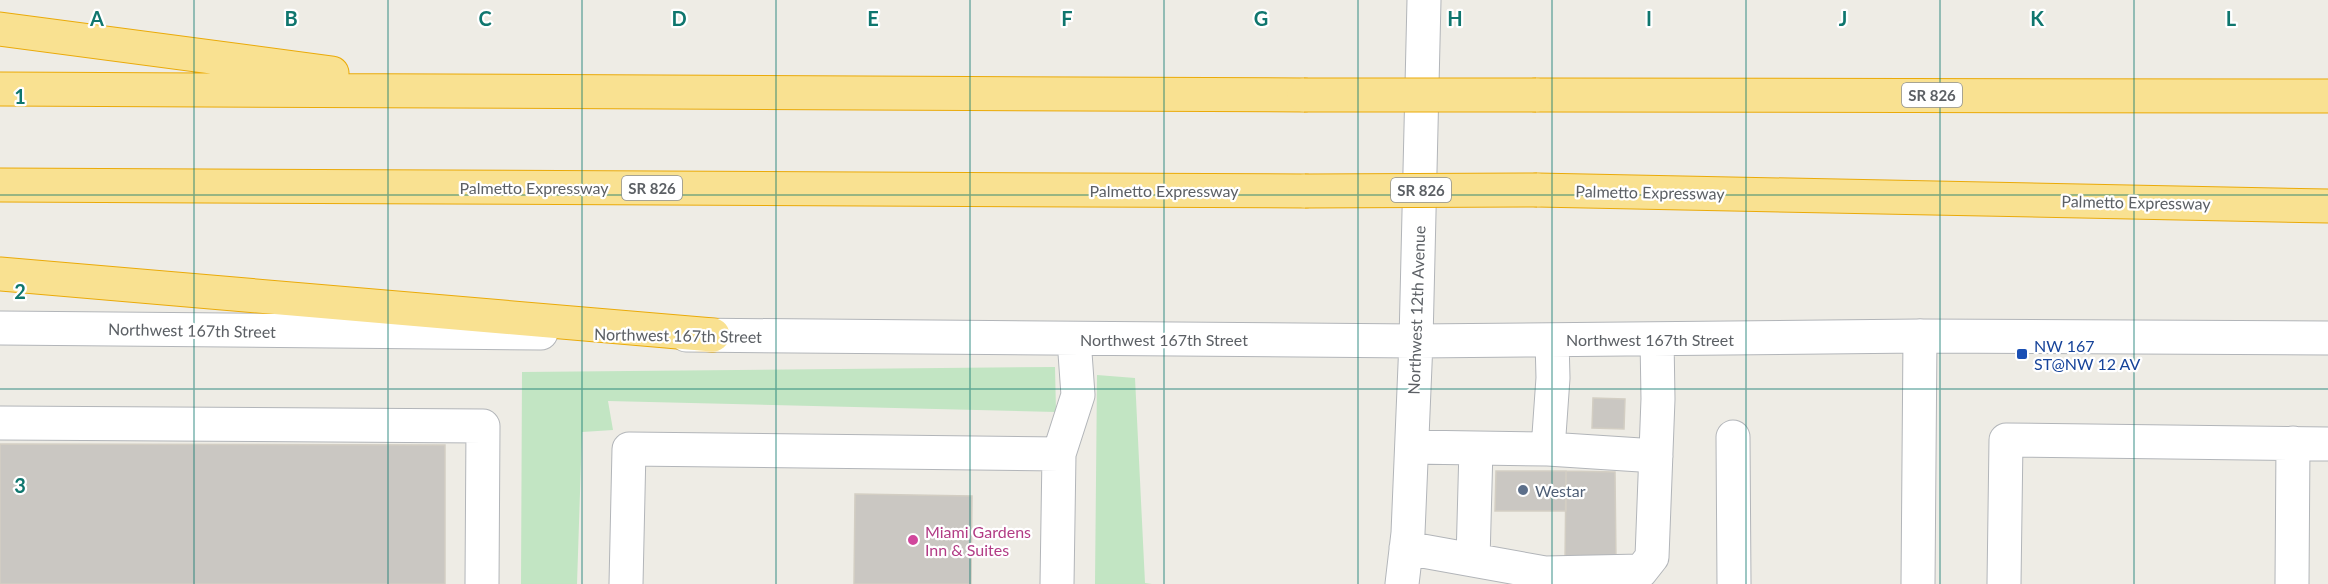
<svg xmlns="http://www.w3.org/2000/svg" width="2328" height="584" viewBox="0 0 2328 584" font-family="Lato,sans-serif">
<rect width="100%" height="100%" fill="#eeece5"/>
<path fill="#c2e5c3" d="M1055,367L1056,412L608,401L613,430L582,432L577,584H521L522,372Z
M1097,375L1135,378L1145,583L1152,584H1095Z"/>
<path fill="#cac7c2" stroke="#d3cec3" stroke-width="1.5" d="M1593,398L1625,399L1624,429L1592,428Z
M0,444L445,445V584H0Z
M1496,471H1566V511H1495Z
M1566,471L1615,472L1616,563H1565Z
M855,494L972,496L971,584H854Z"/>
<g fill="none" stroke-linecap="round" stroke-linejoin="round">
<defs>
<path id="minor" d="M0,328L541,333
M686,335L1416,341L1920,336L2328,338
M0,423L483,426L482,584
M1733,437L1734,584
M1412,447L1548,449L1656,456
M1548,449L1553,378L1552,340
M1406,548L1545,573L1641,571L1652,557L1658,399L1657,339
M1473,560L1476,448
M626,584L629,449L1059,454
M1057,584L1059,454L1078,395L1074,339
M1402,584L1408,533L1416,341L1424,0
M1918,584L1920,336
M2004,584L2006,440L2328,444
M2292,584L2293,443"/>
<path id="highway" d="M0,29L332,73
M0,89L1304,95
M1536,95L2328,96
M0,185L1305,191
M1537,190L2328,206
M0,274L713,335"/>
</defs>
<use href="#minor" stroke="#b2b5b9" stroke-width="35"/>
<use href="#highway" stroke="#eaaa09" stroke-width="35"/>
<use href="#minor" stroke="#fff" stroke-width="33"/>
<use href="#highway" stroke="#f9e191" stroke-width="33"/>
<defs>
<path id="highway-bridge" d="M1304,95H1536
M1305,191L1537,190"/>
</defs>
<use href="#highway-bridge" stroke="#eaaa09" stroke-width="35" stroke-linecap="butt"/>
<use href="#highway-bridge" stroke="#f9e191" stroke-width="33"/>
</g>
<path fill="none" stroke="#0f766e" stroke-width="1.5" stroke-opacity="0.55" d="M194,0V584M388,0V584M582,0V584M776,0V584M970,0V584M1164,0V584M1358,0V584M1552,0V584M1746,0V584M1940,0V584M2134,0V584M0,195H2328M0,389H2328"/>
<rect fill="#1a4fb4" stroke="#fff" stroke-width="2" x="2016" y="348" width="12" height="12" rx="3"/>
<circle fill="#5c6f8a" stroke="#fff" stroke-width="2" cx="1523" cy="490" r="6"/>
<circle fill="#d1479c" stroke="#fff" stroke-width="2" cx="913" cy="540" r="6"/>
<g text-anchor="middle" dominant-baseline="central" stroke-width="4.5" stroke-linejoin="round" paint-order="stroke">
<g fill="#fff" stroke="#8d9093" stroke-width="1.5">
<rect x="1902" y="83" width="60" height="24" rx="4.5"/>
<rect x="622" y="176" width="60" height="24" rx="4.5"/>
<rect x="1391" y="178" width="60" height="24" rx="4.5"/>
</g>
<g font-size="15" font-weight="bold" fill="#5c6065">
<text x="1932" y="95">SR 826</text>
<text x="652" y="188">SR 826</text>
<text x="1421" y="190">SR 826</text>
</g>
<g font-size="16" fill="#5c6065" stroke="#fff">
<text x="534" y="187">Palmetto Expressway</text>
<text x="1164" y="190">Palmetto Expressway</text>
<text transform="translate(1650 192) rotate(1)">Palmetto Expressway</text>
<text transform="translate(2136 202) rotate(1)">Palmetto Expressway</text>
<text transform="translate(1416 310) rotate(-88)">Northwest 12th Avenue</text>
<text transform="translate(192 330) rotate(1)">Northwest 167th Street</text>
<text transform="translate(678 335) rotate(1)">Northwest 167th Street</text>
<text x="1164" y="339">Northwest 167th Street</text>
<text x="1650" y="339">Northwest 167th Street</text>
</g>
<g font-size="16" fill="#164399" stroke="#fff" text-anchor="start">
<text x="2034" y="345">NW 167<tspan x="2034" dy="18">ST@NW 12 AV</tspan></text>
</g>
<g font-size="16" fill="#4e5e75" stroke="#fff" text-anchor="start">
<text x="1535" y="490">Westar</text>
</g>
<g font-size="16" fill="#b23c85" stroke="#fff" text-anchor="start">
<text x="925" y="531">Miami Gardens<tspan x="925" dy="18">Inn &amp; Suites</tspan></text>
</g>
</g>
<g font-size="20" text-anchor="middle" font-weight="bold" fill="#0f766e" stroke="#fff" stroke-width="4.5" stroke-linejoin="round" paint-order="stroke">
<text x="97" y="26">A</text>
<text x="291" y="26">B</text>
<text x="485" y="26">C</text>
<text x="679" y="26">D</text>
<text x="873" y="26">E</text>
<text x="1067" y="26">F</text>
<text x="1261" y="26">G</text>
<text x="1455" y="26">H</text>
<text x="1649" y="26">I</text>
<text x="1843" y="26">J</text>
<text x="2037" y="26">K</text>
<text x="2231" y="26">L</text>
<text x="20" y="104">1</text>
<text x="20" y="299">2</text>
<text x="20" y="493">3</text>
</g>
</svg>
